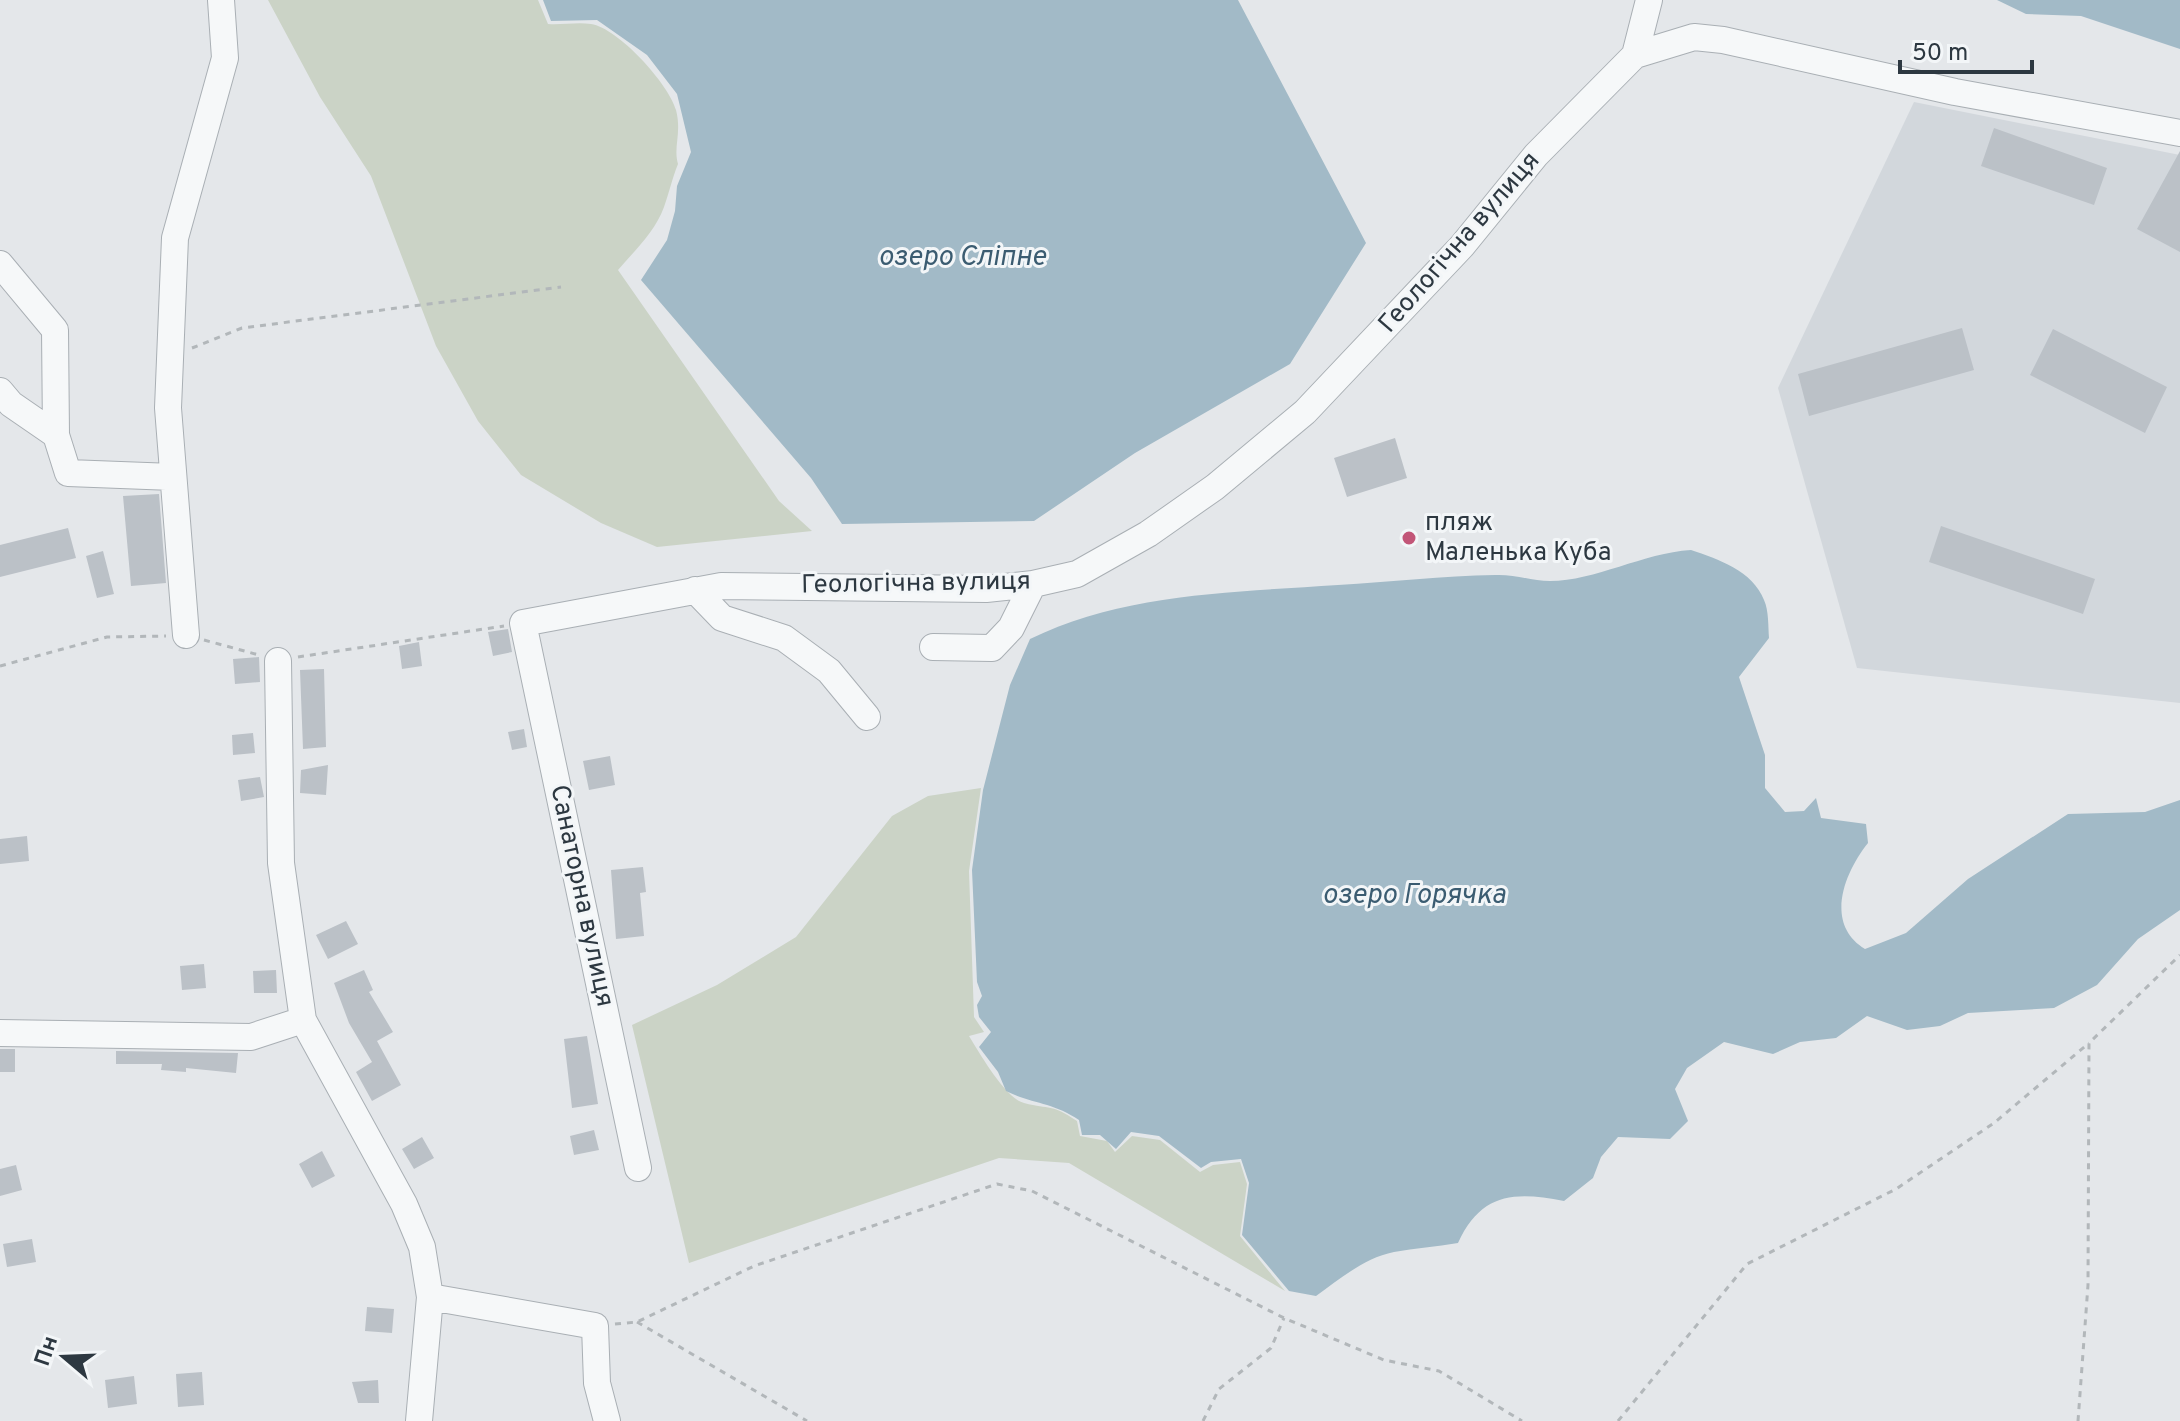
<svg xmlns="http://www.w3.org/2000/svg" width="2180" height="1421" viewBox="0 0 2180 1421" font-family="Overpass,sans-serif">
<rect width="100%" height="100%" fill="#e4e7ea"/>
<path fill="#d2d7dc" d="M1914,102L2180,155V703L1857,668L1778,388Z"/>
<path fill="#cbd3c6" d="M268,0H538L548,24C562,25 577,22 591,24C618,28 669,84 676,110C682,133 673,147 678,164C672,179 669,193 664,207C655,232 635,250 618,270L779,501L812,531L657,547L601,523L521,475L478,421L436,346L371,176L320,97Z
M981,788L969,871L974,1017L984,1032L969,1036C980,1054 1006,1099 1024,1103C1051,1110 1050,1103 1077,1121L1080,1136L1107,1141L1115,1152L1132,1136L1160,1140L1200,1172L1213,1165L1240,1162L1247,1184L1240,1236L1285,1291L1069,1163L999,1158L689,1263L632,1025L717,985L796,937L892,816L928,796Z"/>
<path fill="#a2bac7" d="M543,0H1238L1366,243L1290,364L1135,453L1034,521L842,524L811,478L641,280L667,240L675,211L677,186L691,152L677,94L647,55L597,20L551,21Z
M1997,0H2180V49L2081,16L2026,14Z
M1691,550C1718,559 1753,571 1764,600C1769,611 1768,627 1769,638L1739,677L1765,755V788L1785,812L1804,811L1816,798L1821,818L1866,824L1868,843C1844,873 1824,924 1865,949L1906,933L1968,879L2068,814L2145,812L2180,800V910L2138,939L2097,985L2054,1008L1968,1013L1940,1026L1907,1030L1867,1016L1836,1038L1800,1042L1773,1054L1724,1042L1687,1068L1675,1089L1688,1121L1670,1139L1618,1137L1601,1157L1593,1178L1564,1201C1514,1191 1481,1193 1458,1243C1436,1247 1415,1248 1394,1252C1364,1258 1340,1279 1316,1296L1289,1291L1242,1235L1249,1183L1241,1159L1211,1162L1201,1168L1159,1136L1131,1132L1116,1149L1100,1135H1082L1079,1120C1053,1102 1032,1104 1006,1091L998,1072L979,1047L991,1032L979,1017L977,1005L982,996L977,982L972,870L983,790L1010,685L1030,639C1123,593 1236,592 1338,585C1390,582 1443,576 1495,575C1514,574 1532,581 1550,581C1595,581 1643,553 1691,550Z"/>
<path fill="#bbc1c7" d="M1994,128L2107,168L2094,205L1981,166Z
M2180,151V252L2137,229Z
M1962,328L1974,370L1809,416L1798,374Z
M2053,329L2167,387L2145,433L2030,375Z
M1395,438L1407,478L1347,497L1334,458Z
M159,494L166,583L131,586L123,496Z
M1941,526L2095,579L2083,614L1929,562Z
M68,528L76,558L0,577V545Z
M103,551L114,594L97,598L86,556Z
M508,629L512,652L493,656L488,632Z
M419,642L422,666L402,669L399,646Z
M259,657L260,682L235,684L233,659Z
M324,669L326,747L303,749L300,670Z
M524,729L527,747L512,750L508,732Z
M253,733L255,753L233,755L232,735Z
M610,756L615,785L589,790L583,761Z
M328,765L326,795L300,793L301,770Z
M260,777L264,797L241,801L238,780Z
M27,836L29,861L0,864V839Z
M643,867L646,892L640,893L644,936L616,939L611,870Z
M346,921L358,944L328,959L316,935Z
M204,964L206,988L182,990L180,966Z
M276,970L277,993H254L253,971Z
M364,970L373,990L369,992L393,1032L377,1041L401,1085L372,1101L356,1072L372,1062L349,1023L334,983Z
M587,1036L598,1104L572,1108L564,1039Z
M0,1049H15V1072H0Z
M116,1051L238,1053L236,1073L186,1068V1072L161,1070L162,1064H116Z
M594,1130L599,1150L574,1155L570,1136Z
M422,1137L434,1158L414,1169L402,1149Z
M322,1151L335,1176L312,1188L299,1164Z
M16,1165L22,1190L0,1196V1169Z
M32,1239L36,1262L7,1267L3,1244Z
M367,1307L394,1309L392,1333L365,1331Z
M202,1372L204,1405L178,1407L176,1374Z
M134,1376L137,1404L108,1408L105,1380Z
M378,1380L379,1403H358L352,1382Z"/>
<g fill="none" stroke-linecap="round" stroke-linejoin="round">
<defs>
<path id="minor" d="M1635,55L1649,0
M0,264L55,330L56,435L68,473L173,477
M0,391L11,404L56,435
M695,590L722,618L784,638L829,671L867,717
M186,635L168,408L175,238L225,58L221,0
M933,647L992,648L1011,628L1033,584
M278,661L281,863L303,1020L404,1204L422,1247L430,1297L419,1421
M0,1033L251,1037L303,1020
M638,1168L523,623L721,586L986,589L1033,584L1077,574L1148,534L1215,487L1305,412L1462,246L1536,155L1635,55L1694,37L1723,40L1955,92L2180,133
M430,1297L595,1326L597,1383L607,1421"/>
</defs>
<use href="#minor" stroke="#a9afb4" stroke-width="28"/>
<path stroke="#b2b7ba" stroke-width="3" stroke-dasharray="6 6" stroke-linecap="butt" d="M192,348L242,328L561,287
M204,640L259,655
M298,657L504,626
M0,666L107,637L166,636
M637,1322L807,1421
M615,1324L637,1322L754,1266L997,1184L1032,1191L1284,1318L1384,1360L1439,1371L1522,1421
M1203,1421L1219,1389L1271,1348L1284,1318
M1618,1421L1747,1264L1896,1189L1994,1123L2089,1043
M2078,1421L2088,1285L2089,1043L2180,955"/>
<use href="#minor" stroke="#f6f8f9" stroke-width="26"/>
</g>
<circle fill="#c25678" stroke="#f3f6f8" stroke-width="3" cx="1409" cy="538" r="8"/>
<g text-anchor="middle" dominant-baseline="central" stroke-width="6" stroke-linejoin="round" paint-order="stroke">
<g font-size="26" fill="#2d3841" stroke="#f3f6f8">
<text transform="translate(1460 243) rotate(-49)">Геологічна вулиця</text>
<text transform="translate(916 584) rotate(-1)">Геологічна вулиця</text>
<text transform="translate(581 896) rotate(78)">Санаторна вулиця</text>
</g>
<g font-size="26" fill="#2d3841" stroke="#f3f6f8" text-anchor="start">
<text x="1425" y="523">пляж<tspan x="1425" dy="30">Маленька Куба</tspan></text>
</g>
<g font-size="28" font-style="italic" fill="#3b5c71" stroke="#f3f6f8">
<text x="962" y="258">озеро Сліпне</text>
<text x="1414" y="896">озеро Горячка</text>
</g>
</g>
<g transform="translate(64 1357) rotate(289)" stroke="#f3f6f8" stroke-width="6" paint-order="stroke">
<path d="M0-6L14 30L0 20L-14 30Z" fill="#2d3841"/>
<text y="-12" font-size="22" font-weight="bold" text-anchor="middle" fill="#2d3841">Пн</text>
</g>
<path d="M1900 60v12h132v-12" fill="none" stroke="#2d3841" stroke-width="4"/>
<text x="1912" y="60" font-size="24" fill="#2d3841" stroke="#f3f6f8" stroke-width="6" paint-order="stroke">50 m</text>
</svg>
